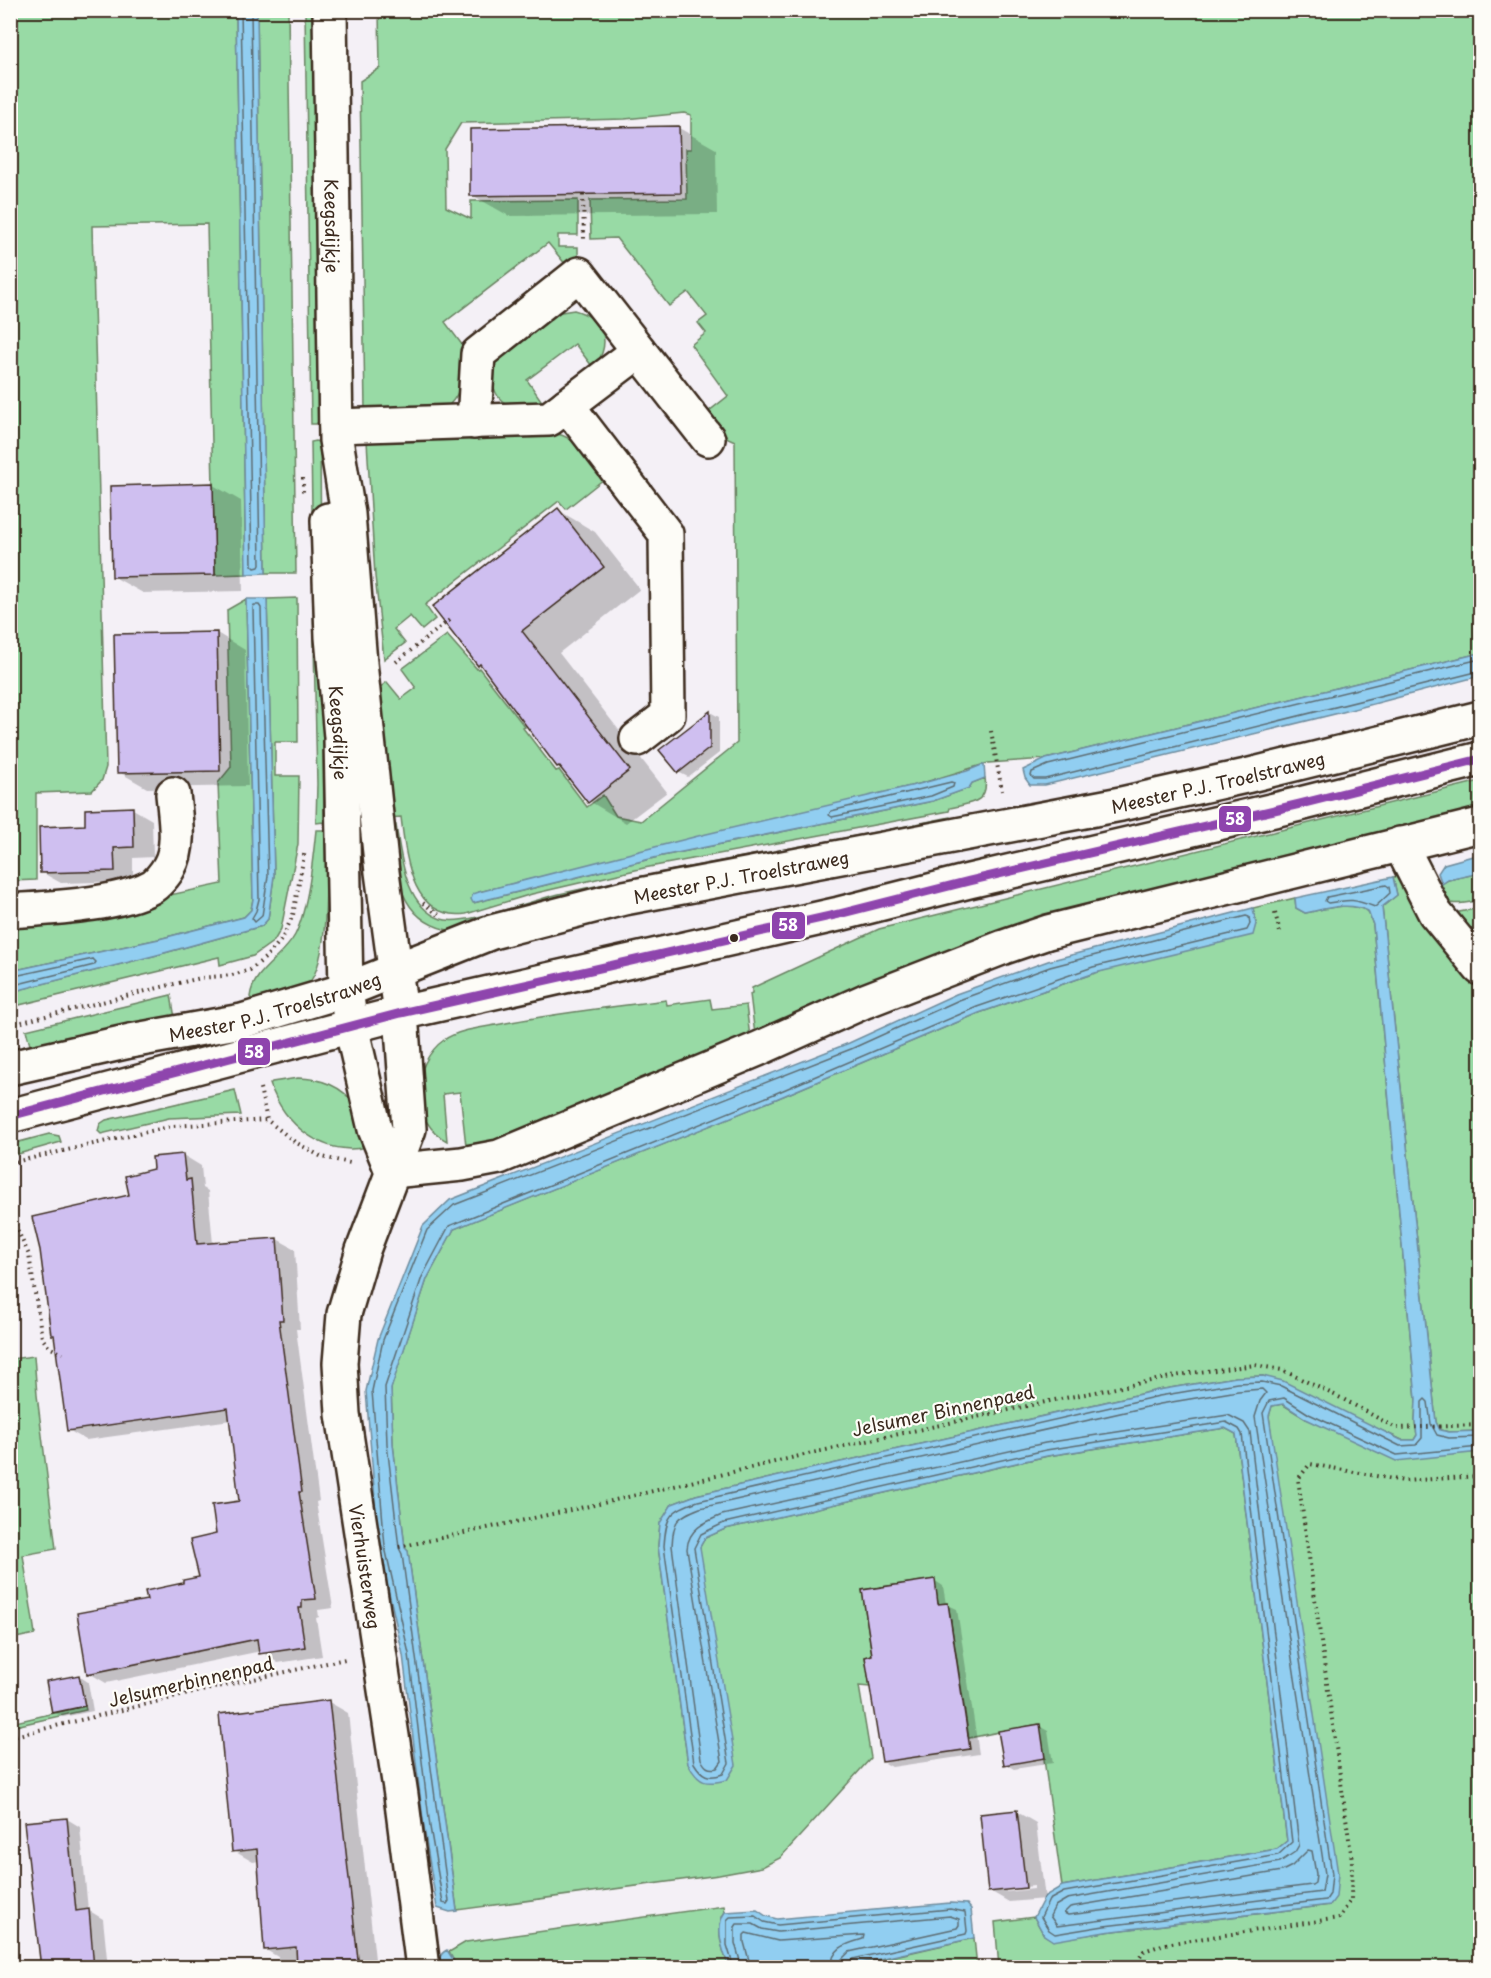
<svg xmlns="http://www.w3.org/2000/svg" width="1491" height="1978" viewBox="0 0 1491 1978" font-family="'Playpen Sans',sans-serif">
<rect width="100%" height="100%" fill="#f4f0f6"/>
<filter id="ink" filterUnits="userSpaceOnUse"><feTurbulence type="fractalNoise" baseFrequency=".0167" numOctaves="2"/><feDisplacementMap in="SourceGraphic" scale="12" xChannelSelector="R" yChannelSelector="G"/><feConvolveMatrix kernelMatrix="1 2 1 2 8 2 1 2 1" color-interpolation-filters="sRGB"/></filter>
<g filter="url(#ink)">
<path fill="#98daa5" stroke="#6a8262" stroke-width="1.5" d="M10,11H236L246,574L215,575L207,224L92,226L106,767L102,780L92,791L36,793V880L11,881Z
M257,11H288L296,573H266Z
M305,11H314L319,421L316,424H311Z
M379,11H1480V653L1046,759L988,763L919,784L479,892L472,899L474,903L662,856L933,801L969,788L972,783L985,778C989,804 969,803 950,808L949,811L644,868L532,894L466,914C411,921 406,857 401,817L388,818L375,691L387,682L401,699L416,688L402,669L447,635L477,669L479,668L525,727L523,728L556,771L559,770L587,807L603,795L616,816L641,821L737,743L735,441L728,438L708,412L728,396L691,345L706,333L698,323L707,316L688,292L669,306L616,238L591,239L590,200L687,199L686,149H691V115L684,113L625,119L461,123L445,149L446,207L471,219V201L578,200V235H558V247H578V256L566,265L548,243L445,322L463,346C462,366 465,391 449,405L365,410L360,81L380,68Z
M574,310C602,318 612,338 597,364L592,366L575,344L527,380L543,403C534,403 523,406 513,405C493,403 489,377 495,362L555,313Z
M557,434C579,438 591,463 604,479L566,509L559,501L425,605L435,619L422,630L410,616L394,629L405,643L384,659L375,576L367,441Z
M316,441L320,444L321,571L319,574L313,575L311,442Z
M297,598L298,742H275V776H299L298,844L281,929L274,941L253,956L220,965L219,957L11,1007L10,992L157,955L262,926L268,919L274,876L267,599Z
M246,599L253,899L251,910L244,917L159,939L11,971V921L81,914L222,884L218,783L231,767L227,610Z
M313,599L321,601L324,822L316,823L317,784Z
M1480,781V809L1381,834L755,1035L750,994L752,993V988L879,929Z
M950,817L952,822L454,931C397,923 397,873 388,827L396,825C401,857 405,906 441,919C463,927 532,900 559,894C689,864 820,845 950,817Z
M316,830H325C325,861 333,972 303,988C292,994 266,998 253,1001L250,997C253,970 283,958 295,935C308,909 313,859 316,830Z
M1480,873V900C1456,905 1450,908 1432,889L1448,880Z
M1400,876L1480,986V1431L1449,1432L1440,1430L1436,1422L1382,907L1397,895L1393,877Z
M1295,898L1296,908L1305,913C1325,909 1349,901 1368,911L1373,925L1416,1399L1415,1422L1417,1435L1414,1440H1402L1263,1376L1236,1377L1158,1390L696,1495L672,1504L660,1524L658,1546L688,1764L700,1547L705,1538L725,1529L1048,1456L1225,1428L1236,1434L1287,1841L1277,1849L1062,1886L1039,1724L969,1738L948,1603L938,1604L934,1579L862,1590L872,1655L865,1657L870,1687L859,1686L871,1758L780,1858L762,1867L719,1875L457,1910L408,1551L405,1548L393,1444L391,1388L427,1279L454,1229L776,1099L979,1013L1095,973L1256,924L1253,908Z
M1480,908V948L1454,913Z
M171,995L176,1024L30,1045L26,1030Z
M710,999L712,1009L746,1005L750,1037L512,1135L482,1145L466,1146L460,1092L443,1094L447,1141C429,1132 419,1112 418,1092C418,1073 428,1051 444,1040C460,1029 482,1028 501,1024C556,1013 611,1007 666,1000L667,1005Z
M298,1078C319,1078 344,1086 355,1106C362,1117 363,1135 367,1147C322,1157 284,1124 270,1084L272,1082Z
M235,1090L241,1115L169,1118L101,1134L98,1131L100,1124L106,1120Z
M49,1134L59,1136L61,1142L11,1156V1144Z
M34,1356L37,1395L56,1549L23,1555L35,1634L11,1639V1359Z
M1282,1404L1306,1419L1451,1454L1480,1452V1967L1116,1968L1114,1965L1104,1968L999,1967L995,1922L1034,1917L1044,1935L1053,1940L1105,1932L1330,1905L1269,1416L1272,1406Z
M85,1706L86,1710L11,1727V1723Z
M724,1906L725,1912C714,1927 723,1952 729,1967H455L454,1961L449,1952L466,1942Z
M974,1938L977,1967L843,1968Z"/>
<path fill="#91cef1" stroke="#6f8c9d" stroke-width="1.5" d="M236,11H257L266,573L246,574Z
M246,599H267L274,876L268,919L262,926L157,955L11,992V971L159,939L244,917L251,910L253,899Z
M1480,653V676L1339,713L1045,785H1030L1025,778L1023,770L1046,759Z
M984,764L985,778L972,783L969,788L933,801L662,856L473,903L471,899L473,894L479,892L698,836L919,784L967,771Z
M1480,854V873L1448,880L1442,884L1438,873L1444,864Z
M1393,877L1397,895L1382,907L1436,1422L1440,1430L1449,1432L1480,1431V1452L1396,1461L1306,1419L1283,1404L1272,1406L1269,1416L1338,1874L1336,1897L1330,1905L1105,1932L1053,1941L1044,1935L1034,1917L1045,1896L1062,1886L1277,1849L1287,1841L1236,1434L1225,1428L1047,1456L725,1529L705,1538L700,1547L736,1765L727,1780C706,1785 699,1784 688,1764L658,1546L660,1523L672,1504L696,1495L1158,1390L1236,1377L1263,1376L1283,1381L1401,1440H1414L1417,1435L1415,1422L1416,1399L1373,925L1368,911C1349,901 1325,909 1305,913L1296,908L1295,898Z
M1253,908L1256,924L1253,935L1095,973L979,1013L776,1099L454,1229L427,1279L391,1389L393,1444L405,1548L408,1551L457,1911L450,1912L437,1908L424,1828L403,1655L379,1548L366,1391L378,1339L423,1226L450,1200L849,1043L956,994L1048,961Z
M950,1903L967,1904L971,1909L974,1938L843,1967H729C723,1952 714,1927 725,1912L757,1910L766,1916L777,1919Z
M447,1950L454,1961L455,1967H440C439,1959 439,1954 447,1950Z"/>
<path fill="#0003" fill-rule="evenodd" d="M679,128L716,149L717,214L509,216L472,195Z
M213,485L241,501L243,591L143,593L114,577Z
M558,510L595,532L640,589L559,653L667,792L626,823L589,801L563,769L558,766L483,667L479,665Z
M217,633L245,650L248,786L147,788L119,772Z
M710,712L719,717V753L688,777L678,772L661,751Z
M133,809L152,820L153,857L133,858V881L61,883L41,872L87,827Z
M183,1155L201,1166L203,1188L208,1191L213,1244L277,1239L295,1249L300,1329H296L319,1501L316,1502L333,1608L318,1610L319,1617L316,1618L322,1656L278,1663L261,1651L106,1683L89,1673L148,1601L201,1578L218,1535L241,1503L231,1420L86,1440L68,1430L55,1336L53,1334L131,1196L154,1171Z
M934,1580L943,1586L946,1604L957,1609L979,1754L892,1767L883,1762L874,1656Z
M79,1676L88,1682L93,1711L63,1717L53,1712Z
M329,1702L348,1713L376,1968H279L278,1957L266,1950L259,1861L253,1862L234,1851Z
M1039,1726L1048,1731L1053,1763L1014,1769L1005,1764Z
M1017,1812L1036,1823L1045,1899L1009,1902L990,1891ZM1034,1886V1889L1006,1892V1889Z
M67,1819L80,1827L88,1910L103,1919L108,1968H40L35,1915Z"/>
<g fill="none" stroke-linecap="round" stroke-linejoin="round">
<path stroke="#5d6c72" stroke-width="1.5" d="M241,10L252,565L255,568L259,567L260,565L251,10
M254,605H259L261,608L268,876L262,916L255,922L252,918L256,911L259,899L253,608Z
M1480,659L1048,765L1032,772L1031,776L1034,779H1045L1480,671
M951,782L954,783L953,787L931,796L832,817L829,815L831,811Z
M1386,885L1389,887L1390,893L1375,907C1354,899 1351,899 1328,903L1325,901L1327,897Z
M1246,916L1249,917L1250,924L1247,930L1093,967L977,1007L774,1094L449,1226L422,1277L385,1387L387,1444L399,1548L402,1554L449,1901L447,1904L443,1903L430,1827L409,1654L385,1547L372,1391L383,1340L427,1230L454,1205L851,1049L959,1000L1050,967Z
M10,977L93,959L96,962L94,965L10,986
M1262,1389L1266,1393L1260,1401L1255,1417L1325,1874L1322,1892L1057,1926L1050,1916L1055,1906L1067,1899L1280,1862L1295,1852L1299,1845L1250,1432L1244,1423L1228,1415L1045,1443L722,1515C705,1522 688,1529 687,1549L722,1761L717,1768C708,1770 705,1767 701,1759L672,1546C673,1520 677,1517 700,1508L1160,1404L1238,1391Z
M1480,1437L1449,1438L1437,1435L1431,1424L1428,1402L1425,1399L1422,1402V1438L1416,1445L1400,1446L1281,1386L1262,1382L1237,1383L1159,1396L698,1501C670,1511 666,1515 664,1546L694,1763C702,1776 708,1779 723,1774L729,1763L694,1548L701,1534L724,1523L1046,1450L1226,1422L1239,1429L1242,1434L1292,1842L1278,1855L1064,1892L1049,1900L1041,1917L1049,1930L1055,1934L1104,1926L1326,1900L1330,1894L1332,1874L1263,1413L1269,1401L1284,1398L1309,1414L1397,1455L1480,1447
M1308,1850L1312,1851L1316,1874L1315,1883L1312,1885L1068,1915L1064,1913L1070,1907L1282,1871L1292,1866Z
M734,1968L727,1945V1920L730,1917L755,1916L764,1922L778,1925L950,1909L965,1912L967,1931L966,1934L853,1959L848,1962V1968
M742,1968L735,1943V1927L737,1924H753L762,1929L778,1932L950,1916L959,1919V1925L957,1928L849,1952L842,1959L840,1968
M751,1968L744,1942V1935L746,1933L778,1941L864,1935L863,1939C846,1944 832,1947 831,1968"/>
</g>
<path fill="#cfbff0" stroke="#3b2a1e" stroke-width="1.5" d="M679,126L681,193L470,196V129Z
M213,483L215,575L112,577L110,486Z
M558,508L604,567L522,631L630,770L588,803L559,766L557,767L480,664L478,666L432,607Z
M217,632L220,771L117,773L114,634Z
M710,711V748L678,773L659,750Z
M133,807L134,847L114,848L115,871L40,873L39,827L85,825V809Z
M183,1154L186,1180L191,1179L197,1244L277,1238L283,1320H279L302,1492H299L316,1599L302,1600V1608H299L305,1647L259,1654L257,1639L87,1674L77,1613L147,1600L145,1591L183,1583V1580L199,1577L190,1540L216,1534L212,1505L239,1501L228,1408L67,1431L54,1335H51L40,1250L32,1217L129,1195L125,1176L153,1169L152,1157Z
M935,1579L938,1604L948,1603L970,1749L882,1762L865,1657L872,1655L862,1590Z
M79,1675L85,1706L52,1713L46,1681Z
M329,1700L359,1968H297L296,1947L264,1950L257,1849L232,1852L219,1714Z
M1040,1724L1045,1758L1004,1765L998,1731Z
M1017,1810L1026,1888L988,1892L980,1814Z
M67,1818L76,1911L89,1909L94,1968H41L24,1822Z"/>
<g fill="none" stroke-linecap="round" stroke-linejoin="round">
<defs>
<g id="minor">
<path id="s1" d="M330,10L336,440L348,514L360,663L382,872L401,1013L409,1129L363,1250L344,1314L340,1363L343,1414L401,1795L423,1968"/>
<path d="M567,405L666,534L668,715L637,739"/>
<path d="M474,422L478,354L579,274L708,439"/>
<path d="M336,426L549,419L639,351"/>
<path id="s2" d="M328,520L332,637L341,737L346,990L351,1026L375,1129L392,1171"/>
<path d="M1400,844L1435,913L1480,968"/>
<path d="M10,911C49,908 118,905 151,887C157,884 166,873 169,867C181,847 175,816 173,794"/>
<path id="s3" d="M10,1068L130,1041L242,1021L346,990L492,932L624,898L1121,804L1246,776L1480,718"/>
<path d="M392,1171L462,1164L499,1157L758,1049L865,1001L1004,947L1048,932L1480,825"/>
</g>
<path id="major" d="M10,1116L401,1013L839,914L969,881L1300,804L1480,759"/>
</defs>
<use href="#minor" stroke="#3b2a1e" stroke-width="38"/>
<use href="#major" stroke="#3b2a1e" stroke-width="38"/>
<path stroke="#3b2a1e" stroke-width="4" stroke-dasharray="1.5 4.5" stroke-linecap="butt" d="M583,195L584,239
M303,478V495
M396,662L451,619
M991,731L1002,791
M423,903L439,915
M1275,913L1281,936
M10,1025L170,985L201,978L232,975L250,970L265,958L282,939L293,915L305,850
M260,1088L267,1120L295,1142L322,1157L350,1163
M10,1163L173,1126L267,1120
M10,1214L29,1255L42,1338L49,1347L63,1354
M399,1547L603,1503L812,1453L1050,1401L1191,1373L1255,1365L1282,1370L1343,1399L1396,1428L1480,1425
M10,1737L222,1686L345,1659
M1137,1968V1962L1144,1951L1165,1944L1339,1918L1351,1900L1352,1860L1298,1479L1310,1464L1404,1481L1480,1476"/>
<use href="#minor" stroke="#fdfcf7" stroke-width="33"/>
<use href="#major" stroke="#fdfcf7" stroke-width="33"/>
<defs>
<path id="bus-1" d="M10,1116L401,1013L839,914L969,881L1300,804L1480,759"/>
</defs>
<use href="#bus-1" stroke="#fdfcf7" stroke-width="14"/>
<use href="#bus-1" stroke="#8e44ad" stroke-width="9"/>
</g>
</g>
<circle fill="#3b2a1e" stroke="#fdfcf7" stroke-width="2" cx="734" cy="938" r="5"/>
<g text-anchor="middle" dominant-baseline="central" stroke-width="4.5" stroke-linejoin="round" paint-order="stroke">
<g font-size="18" fill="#3b2a1e" stroke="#fdfcf7">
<text stroke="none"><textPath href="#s1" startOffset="216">Keegsdijkje</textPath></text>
<text stroke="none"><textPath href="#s2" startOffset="213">Keegsdijkje</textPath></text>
<text stroke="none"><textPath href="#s3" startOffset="1244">Meester P.J. Troelstraweg</textPath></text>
<text stroke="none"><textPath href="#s3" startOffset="758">Meester P.J. Troelstraweg</textPath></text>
<text stroke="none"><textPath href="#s3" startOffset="272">Meester P.J. Troelstraweg</textPath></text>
<text transform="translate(943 1410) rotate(-12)">Jelsumer Binnenpaed</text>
<text stroke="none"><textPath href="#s1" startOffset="1574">Vierhuisterweg</textPath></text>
<text transform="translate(191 1681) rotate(-13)">Jelsumerbinnenpad</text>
</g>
</g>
<g stroke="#fdfcf7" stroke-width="2">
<rect x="1218" y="805" width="34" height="28" rx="6" fill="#8e44ad"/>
<rect x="771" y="911" width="35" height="29" rx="6" fill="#8e44ad"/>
<rect x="237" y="1037" width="34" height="29" rx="6" fill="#8e44ad"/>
</g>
<g font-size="16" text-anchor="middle" font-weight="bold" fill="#fff">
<text x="1235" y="825">58</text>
<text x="788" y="931">58</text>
<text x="254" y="1058">58</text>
</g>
<rect width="1491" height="1978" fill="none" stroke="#fdfcf7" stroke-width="36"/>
<rect x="18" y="18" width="1455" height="1942" fill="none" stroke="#3b2a1e" stroke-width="2" filter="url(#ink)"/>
</svg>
